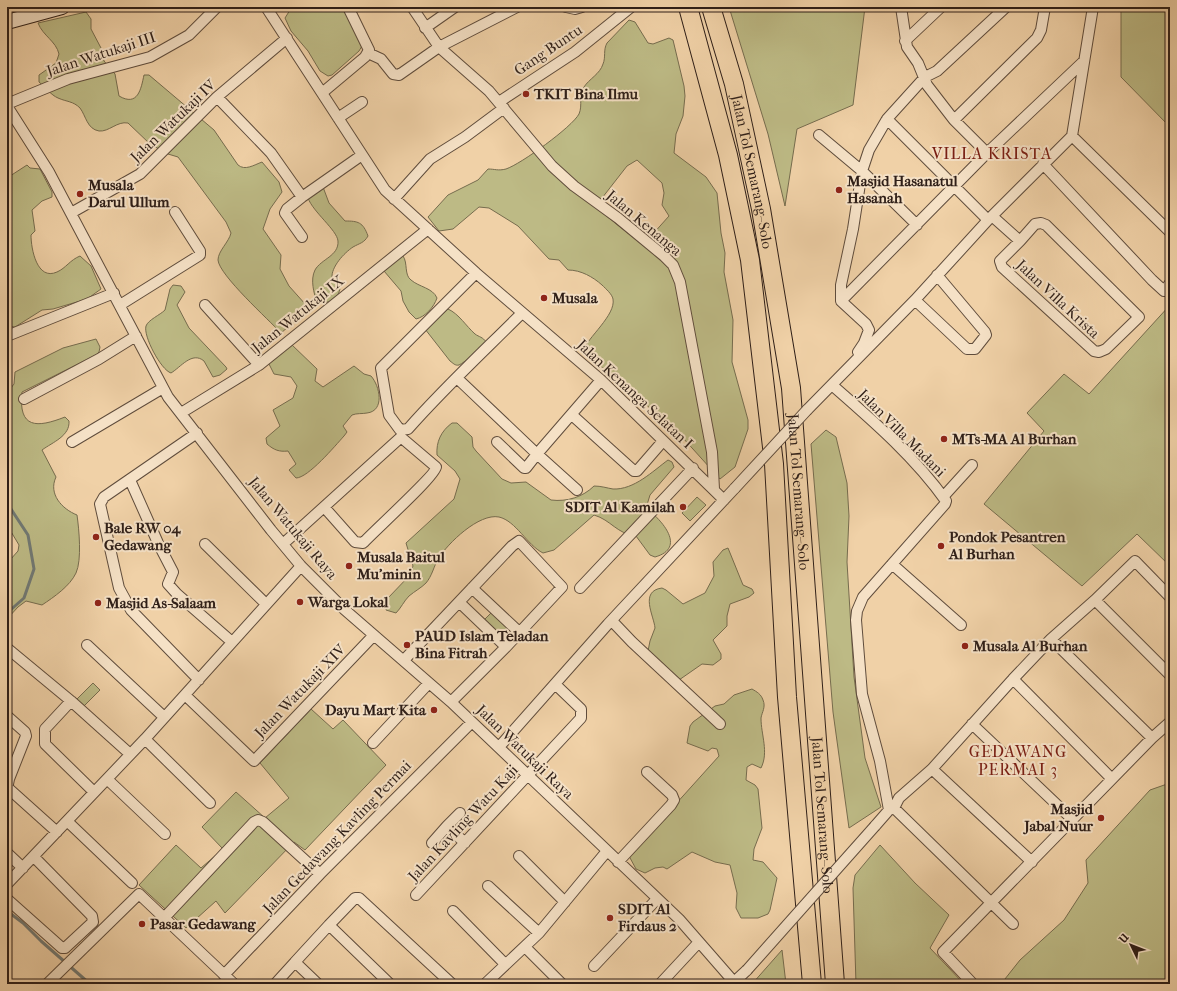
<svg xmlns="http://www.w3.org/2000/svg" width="1177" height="991" viewBox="0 0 1177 991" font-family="'IM FELL French Canon',serif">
<rect width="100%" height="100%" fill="#f0d1a7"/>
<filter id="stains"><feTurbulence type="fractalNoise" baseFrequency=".005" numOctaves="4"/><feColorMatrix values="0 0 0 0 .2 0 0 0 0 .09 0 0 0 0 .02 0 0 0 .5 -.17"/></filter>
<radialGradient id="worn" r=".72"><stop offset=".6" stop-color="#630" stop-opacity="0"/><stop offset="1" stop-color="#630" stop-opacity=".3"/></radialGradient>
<path fill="#bdba85" stroke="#766c4e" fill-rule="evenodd" d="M297,7H345L362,46L359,51L332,75L328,76L320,71L308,51L291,31L285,18L290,10Z
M729,7H865L853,105L797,129L785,206L768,134Z
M1121,7H1170V127L1121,77Z
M86,12L91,19V29L101,48L104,61L115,74L119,96C138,107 141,89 144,75H149L214,130L238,165C245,171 254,165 262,162L279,182L282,192L270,209L263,229L281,255L280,269L289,286L306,305L302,315L281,333C269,320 219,275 218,260C218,251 229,242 231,233L226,222L178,157L168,154L150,144L128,123C117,121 109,132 99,131C87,129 86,116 80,108C73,101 67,102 58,98C51,95 45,87 39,82V75L56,63L59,54C56,41 43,36 38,23Z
M629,20L635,22L648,43L653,44L669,38L673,40L684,86L685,96L683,116L676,134L674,153L706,177L717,193L721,233L725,253L724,272L733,320L732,362L748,420V429L735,467L720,479L683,438L663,423L637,394L582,352C588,337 616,315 613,299C612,294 606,289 602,285C593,277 581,270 568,270L559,260L549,259L518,226L489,208L479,207L453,229L439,231L428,217L448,195L478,180L488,169C495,169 498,171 506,169C521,164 572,127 579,114C583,105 578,95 584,87C589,79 600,74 603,64C606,57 603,50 607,43ZM637,160L662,183L664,193L662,205L669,216L643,245L595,207L627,166Z
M27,165L30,168L40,169L52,192V197L42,201L32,210L35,231L31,235C31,249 37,281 57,272C66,268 70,260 80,256L91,266L101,289L87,299L53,309L42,310L15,327L7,326V178Z
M323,187L329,203L345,221C358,221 363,222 368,236C364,243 360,243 353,247C344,253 331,267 332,278L340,289C337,301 329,303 317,303C314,293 310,280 315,270C321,259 339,256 338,241C337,230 313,212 308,198Z
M403,256C408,263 404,275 411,280C419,287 433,288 437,298C434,307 425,317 416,319L409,312L403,301L401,291L384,271L398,257Z
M173,285L181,286L185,292L177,305L189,328L226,367L227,369L220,375L213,377L204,361C192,351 181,367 171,373C161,370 143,336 146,326C148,320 160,315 165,310L170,289Z
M1170,305V566L1137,534L1082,586L984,504L1044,431L1027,413L1064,374L1089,394Z
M448,309C459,314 466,326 475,334C479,337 483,337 486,342C483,347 464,363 459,365C455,366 453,363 450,361L425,329Z
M96,339L100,347L99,352L96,355L22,392C18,429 37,428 65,417L69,421C70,436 53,442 42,450L56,477C48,494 62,509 77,515C79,529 82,560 76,573C70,586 54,597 42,605L26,601L18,607L7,619V578L10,560L18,551L19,545L7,525V393L14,384L15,372L63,348Z
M291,344L317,369L315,381L323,387L354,366L364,374L371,376C380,386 385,411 367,413C362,414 357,413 352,415L343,426L347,432L344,436C335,446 308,478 296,478L289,470L296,464L288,451C279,452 274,450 267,444L266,438L280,426L273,410L293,398L297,386L291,377L274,374L268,362Z
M452,423H457L472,437L473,447L476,451L502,479L511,483L526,482L551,500C567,502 583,497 594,486C601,486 607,488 613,489C634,490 653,471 668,460L672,462L674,467L650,495L646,508C662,520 687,548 655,557L650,555L636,536C617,534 611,520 594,515L554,550L543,553C527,545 516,521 499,517C479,513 448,543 438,559C434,566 432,576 426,583C421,588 415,591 409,596C404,601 401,608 396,613L386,610L388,598L410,575L413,566L406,543L454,499L460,479L455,471L437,455C436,442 441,431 452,423Z
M826,430L836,437L847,483L849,516L847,562L854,677L865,758L881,807L849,828L833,712L811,444Z
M697,497L706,505L690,521L682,513Z
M728,548L743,585L752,589L754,593L749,597L730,604L727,616V626L713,640L721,654V659L713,665L702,664L679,680L648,651L650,641L655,628C654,616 639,591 662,588L666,590L683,604L705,593L714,576L713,562L723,550Z
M492,612L509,629L500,638L483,621Z
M93,683L100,690L83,707L76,700Z
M752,689C757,692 761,694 763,700C766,707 762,712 761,718C761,735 769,752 761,768L752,764L747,767L746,780L755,785L758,789L762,828L754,849L753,860L763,862L777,878L770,910L768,914L758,918H741L736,908L737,893L730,865L715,862L692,852L667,869L663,867L655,868L645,873L636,869L629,856L719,756L717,749L712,748L708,751L687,743L690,726L693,722L715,706L724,704L734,695Z
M311,709L333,729L343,720L386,765L305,850L294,842L225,913L216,901L186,928L139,885L176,845L201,868L223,849L202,827L236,792L265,818L289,798L260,763Z
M1170,783V984H1001L1020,960L1064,920L1088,883L1086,860L1150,790Z
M880,845L915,883L949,915L930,948L964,984H856L853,888L855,875Z
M782,950L786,984H752Z"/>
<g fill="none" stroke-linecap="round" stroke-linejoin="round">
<path stroke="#717974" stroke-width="3" d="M7,503L28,535L34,569L24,598L7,613
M7,911L23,923L41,941L90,984"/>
<defs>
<path id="street" d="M266,7L385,190L476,273L601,380L724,500
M412,7L439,47L489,91L552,166L574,186L618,218L664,256L673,265L680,282L712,452L714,489
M566,7L575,9L582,7
M901,7L907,47L918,63L927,85L954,120L987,153
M1006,7L937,71L925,77L887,119L869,150L862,171L853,229L841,285V301L987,153L1084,61
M425,28L455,7
M905,41L941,7
M368,53L381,59L393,74L399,75L439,47L517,7
M322,93L365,57L369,50L348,7
M217,97L271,153L302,197L362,155
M499,102L575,52L631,7
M7,104L68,79L150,57L189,35L217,7
M7,106L49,172L168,397L271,530L301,566L345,610L451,702L679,919L734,982
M338,118L362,102
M887,119L988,220
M954,120L1037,38L1041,30L1045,7
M819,135L862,171L917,225
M1072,136L1170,232
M1043,164L1152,280L1164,291L1170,283
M394,199L430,159L465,137L504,108
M71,213L140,174L217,97L287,38
M992,216L1020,241L1035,224L1041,223L1046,225L1139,317L1106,349L1099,352L1094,351L1002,267L1000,261L1020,241
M302,237L285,213L287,209L302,197
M476,273L381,368L389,415L400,430L408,429C444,388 484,351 522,313
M915,300L967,349H975L986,335L985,332L937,275
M841,301L866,324L869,330L864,343L858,352
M120,305L200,255V251L175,212
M205,305L259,365
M7,336L114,293
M457,378L537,454L601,380
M832,385C872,420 915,457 946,501L945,504L863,597L857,611L856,620L862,694L880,761L889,810
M24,399L99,359L136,336
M807,410L915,300L988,220L1072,136L1093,7
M181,413L259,365L428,229
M572,415L634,471H637L663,441
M197,433L104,497L100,504L119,588L131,610L199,680
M72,442L163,388
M497,442L524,468H526L537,454L577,490
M130,480L158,543L173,572L168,584L177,594L232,642
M943,497L972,465
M205,544L266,604
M283,544L400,438L403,439L436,467C436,475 373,532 363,543L355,542L324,507
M892,564L961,625
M472,588L519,632
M580,588L693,468
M1095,600L1135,561L1170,597
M612,621L632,642L720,724
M1051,639L1095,600L1170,675
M87,645L164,717
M7,648L71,701L130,754
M404,660L512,546L519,541L562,587L506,647
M1013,679L1051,639L1152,738
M185,695L254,761L374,635
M71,701L45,729V744L94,792
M451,702L506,647L459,602
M7,716L25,732L26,736L9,779L7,789
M972,724L1073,820
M145,739L210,803
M373,743L429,683
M499,747L608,624L735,488
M932,769L1032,862
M107,779L165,834
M8,788L57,832
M894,808L1013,924
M67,821L132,883
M447,826L460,813
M875,826L889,810L894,808L899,798L932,769L1013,679L1112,779
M432,843L447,826L465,843
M7,853L23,868
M519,856L565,902
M618,862L671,805L674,800L672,795L647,772
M7,884L145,739L301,566
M488,886L539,933
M416,895L581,718V709L555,684
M7,899L62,948H65L93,922L92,916L34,857
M453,911L505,964
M164,918L254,822L258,820L263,822L320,874
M329,925L355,898H359L452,984
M525,947L562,984
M295,962L329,925L390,984
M594,966L657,899
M224,975L320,874L472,722
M7,982L8,984
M47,984L139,894L234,984
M275,984L295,962L318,984
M485,984L539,933L607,851
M660,984L699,942
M732,984L747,970
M973,984L943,952L1152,738L1170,722"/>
<path id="secondary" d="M7,22L62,7"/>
<g id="highway">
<path d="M688,7L728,155L750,260L774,464L787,697L812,984"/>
<path id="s1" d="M711,7L734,84L761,209L791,388L835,984"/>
</g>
</defs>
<use href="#street" stroke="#5f4c3c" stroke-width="12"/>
<use href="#secondary" stroke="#2f1f18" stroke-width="16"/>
<use href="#highway" stroke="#2f1f18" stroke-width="20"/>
<use href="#street" stroke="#f5e1c6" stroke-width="10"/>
<use href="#secondary" stroke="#f5e1c6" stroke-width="14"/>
<use href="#highway" stroke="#f0d1a7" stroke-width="18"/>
<defs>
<path id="street-bridge" d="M735,488L807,410
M747,970L875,826"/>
</defs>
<use href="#street-bridge" stroke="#5f4c3c" stroke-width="12" stroke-linecap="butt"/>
<use href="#street-bridge" stroke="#f5e1c6" stroke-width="10"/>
</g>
<g fill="#8f2418" stroke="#f5e1c6" stroke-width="1.5">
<circle cx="526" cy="94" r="4"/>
<circle cx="839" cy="190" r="4"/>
<circle cx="80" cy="194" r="4"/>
<circle cx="544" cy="298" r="4"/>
<circle cx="944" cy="439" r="4"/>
<circle cx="683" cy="507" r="4"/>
<circle cx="96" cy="537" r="4"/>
<circle cx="941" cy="546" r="4"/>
<circle cx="349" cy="566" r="4"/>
<circle cx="300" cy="602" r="4"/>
<circle cx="98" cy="603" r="4"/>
<circle cx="407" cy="645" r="4"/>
<circle cx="965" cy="646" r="4"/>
<circle cx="434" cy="710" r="4"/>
<circle cx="1101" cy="818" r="4"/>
<circle cx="610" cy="918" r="4"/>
<circle cx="142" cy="924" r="4"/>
</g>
<g text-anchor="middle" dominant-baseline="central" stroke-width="4" stroke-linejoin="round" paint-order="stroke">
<g font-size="15" fill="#2f1f18" stroke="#f5e1c6">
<text transform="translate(548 50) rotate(-34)">Gang Buntu</text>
<text transform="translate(101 54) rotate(-18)">Jalan Watukaji III</text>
<text transform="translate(173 121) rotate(-44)">Jalan Watukaji IV</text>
<text stroke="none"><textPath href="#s1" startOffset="170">Jalan Tol Semarang–Solo</textPath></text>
<text transform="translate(644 223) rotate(40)">Jalan Kenanga</text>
<text transform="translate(1058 299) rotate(43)">Jalan Villa Krista</text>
<text transform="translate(298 314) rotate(-39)">Jalan Watukaji IX</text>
<text transform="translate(635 394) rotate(43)">Jalan Kenanga Selatan I</text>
<text transform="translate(902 433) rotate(45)">Jalan Villa Madani</text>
<text stroke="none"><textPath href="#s1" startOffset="494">Jalan Tol Semarang–Solo</textPath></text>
<text transform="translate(293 528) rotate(50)">Jalan Watukaji Raya</text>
<text transform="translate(300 691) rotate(-46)">Jalan Watukaji XIV</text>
<text transform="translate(525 752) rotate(44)">Jalan Watukaji Raya</text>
<text stroke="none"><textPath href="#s1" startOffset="818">Jalan Tol Semarang–Solo</textPath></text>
<text transform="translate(463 823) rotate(-47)">Jalan Kavling Watu Kaji</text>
<text transform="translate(337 837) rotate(-46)">Jalan Gedawang Kavling Permai</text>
</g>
<g font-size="15" font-weight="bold" fill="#2f1f18" stroke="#f5e1c6" text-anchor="start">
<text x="534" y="94">TKIT Bina Ilmu</text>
<text x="847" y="181">Masjid Hasanatul<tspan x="847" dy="17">Hasanah</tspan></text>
<text x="88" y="185">Musala<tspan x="88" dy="17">Darul Ullum</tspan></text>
<text x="552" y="298">Musala</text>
<text x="952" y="439">MTs-MA Al Burhan</text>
<text x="675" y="507" text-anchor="end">SDIT Al Kamilah</text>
<text x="104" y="528">Bale RW 04<tspan x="104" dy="17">Gedawang</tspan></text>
<text x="949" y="537">Pondok Pesantren<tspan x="949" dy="17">Al Burhan</tspan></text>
<text x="357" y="557">Musala Baitul<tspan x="357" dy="17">Mu'minin</tspan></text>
<text x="308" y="602">Warga Lokal</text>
<text x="106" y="603">Masjid As-Salaam</text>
<text x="415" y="636">PAUD Islam Teladan<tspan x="415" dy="17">Bina Fitrah</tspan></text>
<text x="973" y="646">Musala Al Burhan</text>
<text x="426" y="710" text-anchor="end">Dayu Mart Kita</text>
<text x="1093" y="809" text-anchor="end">Masjid<tspan x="1093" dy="17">Jabal Nuur</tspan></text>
<text x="618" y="909">SDIT Al<tspan x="618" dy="17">Firdaus 2</tspan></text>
<text x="150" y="924">Pasar Gedawang</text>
</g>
<g font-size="16" letter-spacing="1" fill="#7a1f14" stroke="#f5e1c6">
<text x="992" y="153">VILLA KRISTA</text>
<text x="1018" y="751">GEDAWANG<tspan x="1018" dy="18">PERMAI 3</tspan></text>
</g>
</g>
<rect width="1177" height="991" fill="none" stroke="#f0d1a7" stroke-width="24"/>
<rect x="8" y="8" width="1161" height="975" fill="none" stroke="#2f1f18" stroke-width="2"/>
<rect x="12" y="12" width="1153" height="967" fill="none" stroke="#2f1f18"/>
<g transform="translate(1131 945) rotate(313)" stroke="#f5e1c6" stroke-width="3" paint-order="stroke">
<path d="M0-3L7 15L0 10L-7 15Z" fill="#2f1f18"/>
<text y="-6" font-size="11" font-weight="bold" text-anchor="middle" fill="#2f1f18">U</text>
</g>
<rect width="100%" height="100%" filter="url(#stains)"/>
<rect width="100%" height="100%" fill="url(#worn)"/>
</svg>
